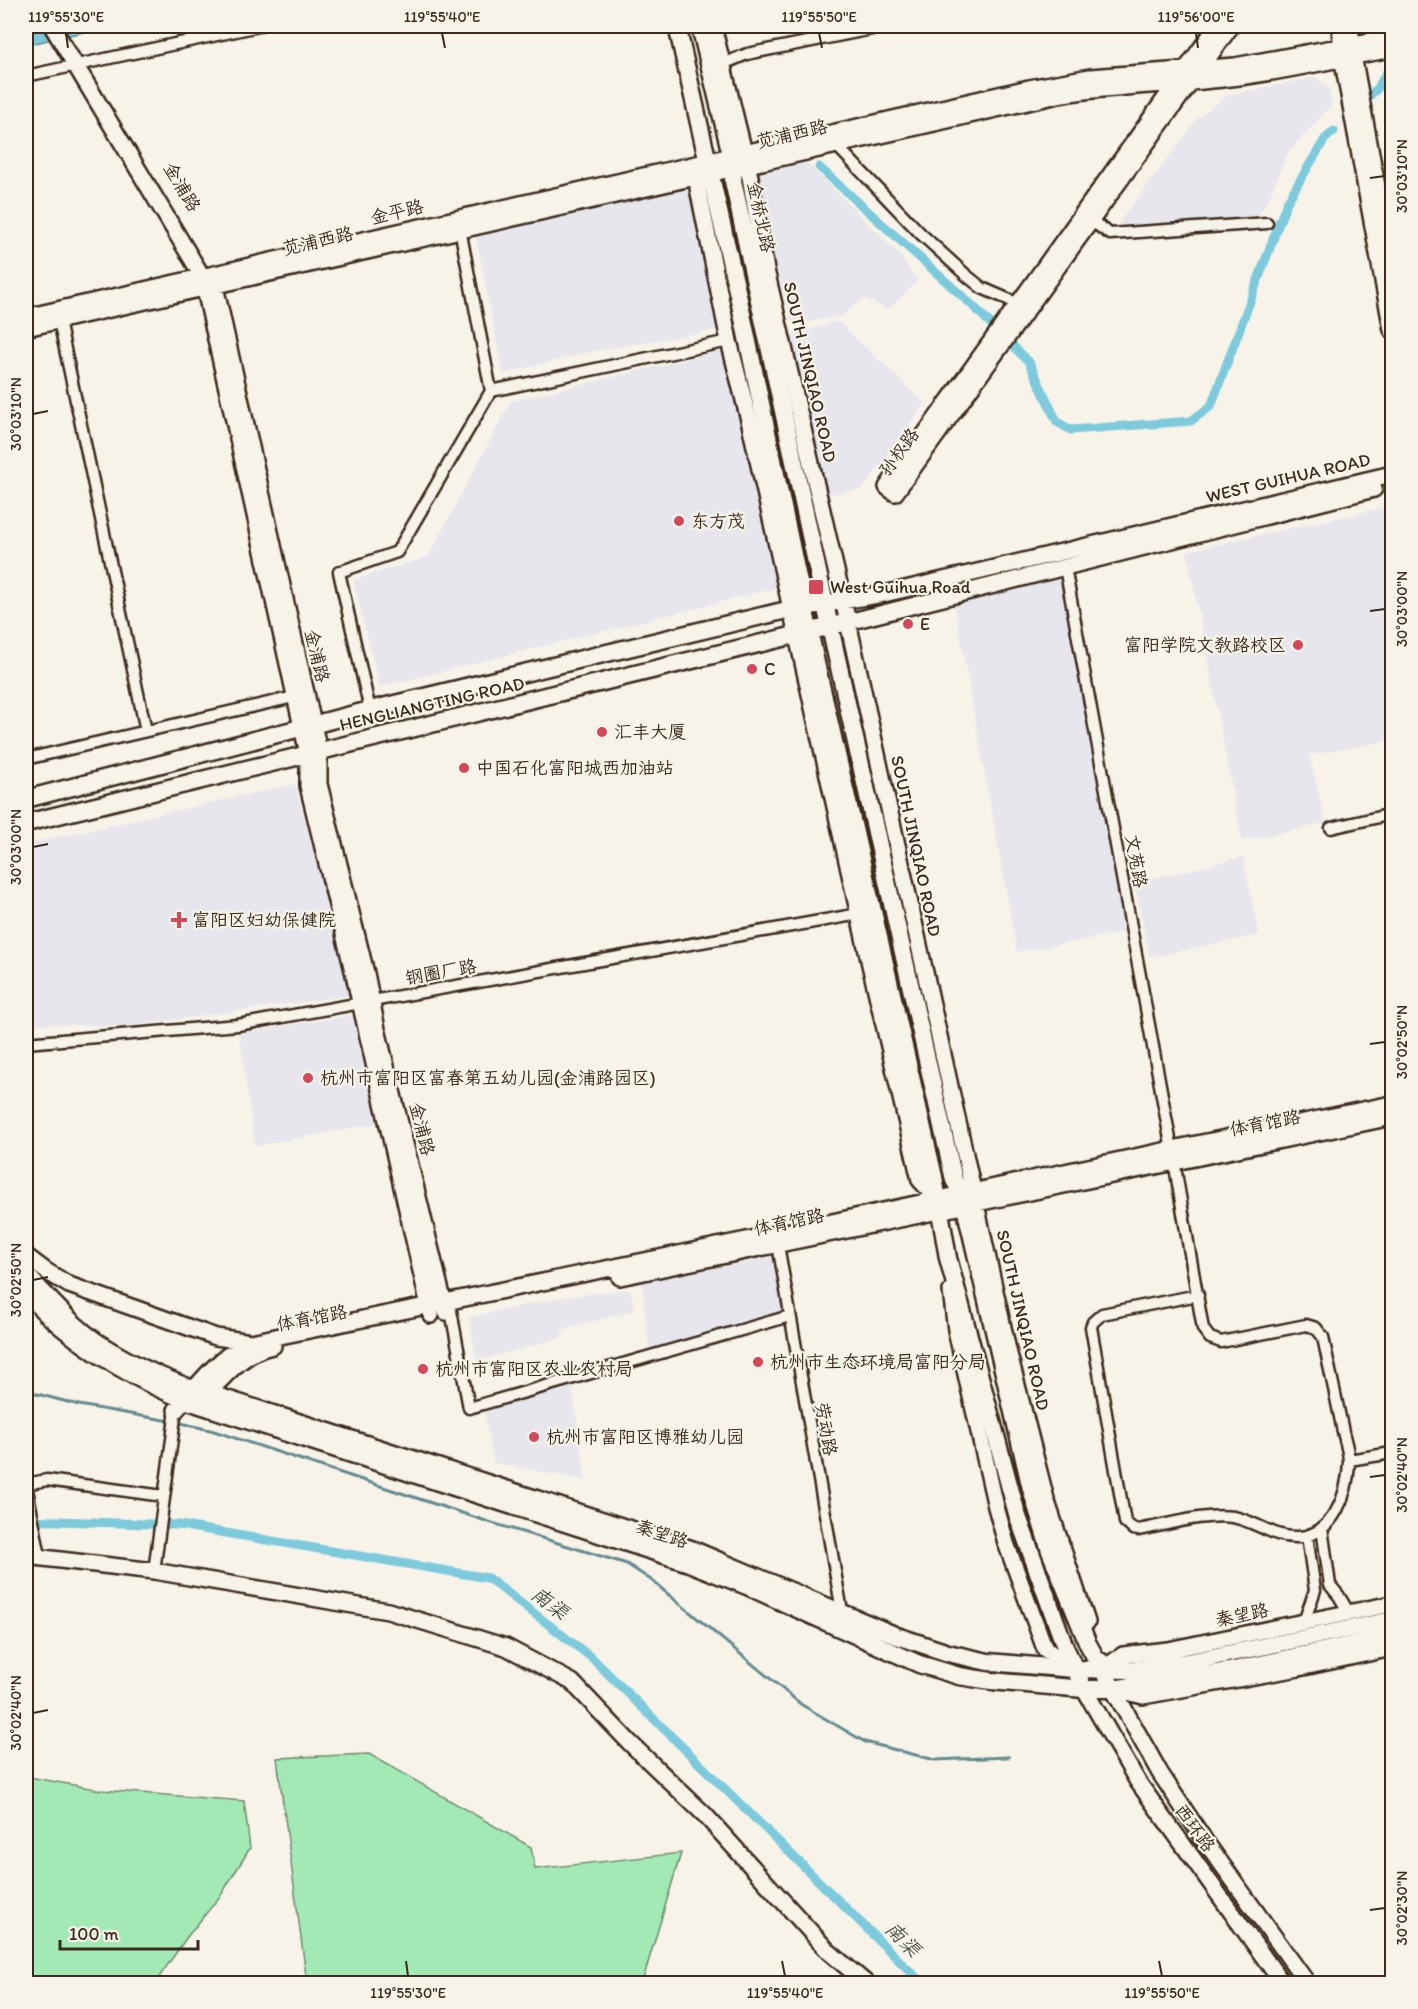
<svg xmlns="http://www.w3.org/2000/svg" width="1418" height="2009" viewBox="0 0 1418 2009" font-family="Itim,'LXGW WenKai TC',sans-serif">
<rect width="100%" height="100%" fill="#f7f3e8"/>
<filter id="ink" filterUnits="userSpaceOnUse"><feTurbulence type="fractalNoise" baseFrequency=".0167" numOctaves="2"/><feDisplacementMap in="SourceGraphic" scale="12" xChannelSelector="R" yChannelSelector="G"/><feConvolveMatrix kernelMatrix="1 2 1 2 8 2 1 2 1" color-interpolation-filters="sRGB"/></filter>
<g filter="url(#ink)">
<path fill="#e7e6ed" d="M1316,77L1329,90L1332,105L1288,152L1270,196L1258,215L1124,233L1118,224L1199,117L1228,95Z
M805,161L897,252L918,281L888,310L864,298L840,317L793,324L776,269L757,175Z
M691,184L724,329L589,352L503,374L476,237L535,220Z
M837,321L925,403L863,489L826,495L792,335Z
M730,349L784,586L380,687L353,580L428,557L511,401Z
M1392,506V740L1309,755L1326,823L1242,841L1187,551Z
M1066,577L1131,931L1017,952L954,602Z
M295,784L354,995L129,1026L26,1024V844Z
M1243,857L1259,935L1150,957L1134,883Z
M355,1015L381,1123L255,1146L239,1033Z
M773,1257L783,1313L649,1350L642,1282Z
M630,1289L635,1310L562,1330L563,1337L477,1361L469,1317L558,1298Z
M571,1381L586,1481L494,1463L484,1412Z"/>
<path fill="#a3e9b6" stroke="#6f8a6a" stroke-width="1.5" d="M369,1754L531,1847L535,1869L681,1853L642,1983H307L277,1758Z
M29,1777L101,1790L244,1801L250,1848L221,1895L187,1937L155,1983H26V1778Z"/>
<path fill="#7ecadd" stroke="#638a91" stroke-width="1.5" d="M26,26H110L26,45Z"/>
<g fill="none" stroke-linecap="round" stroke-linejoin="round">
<path stroke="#638a91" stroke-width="3" d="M26,1391L79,1405L170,1421
M177,1422L214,1431L489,1522L627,1564L651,1580L802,1705L865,1742L935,1760L1009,1757"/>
<path stroke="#7ecadd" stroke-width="9" d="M1365,100L1377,89L1390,67
M819,167L972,305L1029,362L1057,422L1071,430L1191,421L1211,406L1287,202L1325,139L1334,131
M26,1520L179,1525L488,1578L592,1658L923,1984"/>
<defs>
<path id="street" d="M723,64L747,54L887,26
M26,76L259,26
M836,145L921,234L966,275L982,288L1019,304
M1090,220L1110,234L1267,223
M58,316L146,731
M491,391L729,341
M1065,567L1174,1161L1203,1329L1210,1338L1221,1342L1306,1325L1316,1328L1323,1337C1329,1367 1336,1397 1342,1427C1344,1438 1349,1451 1349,1462C1348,1493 1334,1536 1297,1537C1273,1538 1256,1521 1233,1517C1204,1513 1167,1525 1138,1530L1133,1529L1125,1522L1091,1327L1093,1322L1102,1314L1198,1295
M370,710L339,572L397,552L491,391L460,229
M26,759L294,697
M1331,828L1392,814
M26,1043L238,1025L859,914
M777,1239L843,1617
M451,1311L469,1408L790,1316
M1349,1460L1392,1453
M1322,1528L1330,1585L1339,1596L1349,1613
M40,1557L26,1484L47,1480L163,1496
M154,1571L176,1410
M1304,1622L1315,1590L1307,1536"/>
<path id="secondary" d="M52,26L202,276L308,754V786L354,975L431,1315
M713,26L750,177L766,270L848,622L1008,1350L1046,1499L1087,1622
M1217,26L887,487L895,493L1231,26
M1340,26L1342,57L1392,330
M1350,26L1353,55L1392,268
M709,173L698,188L729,341L750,424L869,960L920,1180L938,1199
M213,277L319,751V784L366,973L377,1029L446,1312
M26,317L1029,88L1090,77L1235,66L1392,37
M26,328L1063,94C1119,85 1175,85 1231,78C1285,72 1339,58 1392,49
M842,601L884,594L1392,474
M848,622L1374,489
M26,1256L46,1271L69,1285L216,1337L251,1342
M26,1274C42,1290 57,1308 75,1324C107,1354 161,1377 202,1392
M620,1277L1392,1117
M26,1289C32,1298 38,1307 46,1314C87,1352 140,1383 192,1403
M951,1291L956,1330L996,1507L1006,1543L1045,1649L1074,1669
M201,1401C222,1379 242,1352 273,1346
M176,1410C198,1385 219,1355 251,1342L776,1234L1172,1149L1392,1104
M26,1556L154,1571L388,1611L506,1647L572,1682L630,1743L705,1815L828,1951L867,1984
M1101,1661L1103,1669L1123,1655L1168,1650L1392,1604
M1084,1689L1138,1782L1283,1984
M1113,1689L1160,1773L1205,1841L1308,1984
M1116,1689L1143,1696L1299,1668L1392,1648"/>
<path id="primary" d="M677,26L738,295L816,663L934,1177L948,1258L1017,1514L1065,1647L1084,1689
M700,26L734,167L733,181L830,627L954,1180L962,1194L1031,1489L1050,1551L1088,1644L1113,1689
M26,799L370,710L557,665L791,609L842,601
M26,823L848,622
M208,1393L691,1549L897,1636L948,1653L988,1662L1074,1669L1131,1670L1188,1662L1392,1620
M197,1404L689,1563L747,1586L919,1664L959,1676L991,1681L1084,1689H1113L1229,1671L1392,1636"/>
</defs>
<use href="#street" stroke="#3b2a1e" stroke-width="15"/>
<use href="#secondary" stroke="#3b2a1e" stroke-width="20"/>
<use href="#primary" stroke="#3b2a1e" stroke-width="21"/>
<use href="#street" stroke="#f7f3e8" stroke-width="10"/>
<use href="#secondary" stroke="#f7f3e8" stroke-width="15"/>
<use href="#primary" stroke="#f7f3e8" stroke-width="16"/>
</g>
</g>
<path fill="none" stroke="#3b2a1e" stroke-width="2" d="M66,33L68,48M442,33L445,48M819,33L822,48M1196,33L1198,48M1370,178L1385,176M33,414L48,411M1370,611L1385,609M33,847L48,844M1370,1044L1385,1042M33,1280L48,1277M1370,1477L1385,1475M33,1713L48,1710M1370,1910L1385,1908M406,1961L408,1976M782,1961L785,1976M1159,1961L1162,1976"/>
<g fill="#d1495b" stroke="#f7f3e8" stroke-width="2">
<circle cx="679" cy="521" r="6"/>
<rect x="808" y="579" width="16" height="16" rx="3"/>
<circle cx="908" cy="624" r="6"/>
<circle cx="1298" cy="645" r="6"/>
<circle cx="752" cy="669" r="6"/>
<circle cx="602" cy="732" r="6"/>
<circle cx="464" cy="768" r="6"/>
<path d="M176 911h6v6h6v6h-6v6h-6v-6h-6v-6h6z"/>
<circle cx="308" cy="1078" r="6"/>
<circle cx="758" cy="1362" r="6"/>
<circle cx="423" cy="1369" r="6"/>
<circle cx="534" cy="1437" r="6"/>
</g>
<g text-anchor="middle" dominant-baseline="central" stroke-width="4.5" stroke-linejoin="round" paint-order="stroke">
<g font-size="18" fill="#3b2a1e" stroke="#f7f3e8">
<text transform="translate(792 134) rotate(-13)">苋浦西路</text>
<text transform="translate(182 187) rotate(59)">金浦路</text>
<text transform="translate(397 212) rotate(-13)">金平路</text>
<text transform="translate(761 217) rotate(78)">金桥北路</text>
<text transform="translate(318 241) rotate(-13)">苋浦西路</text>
<text transform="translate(810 372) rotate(77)">SOUTH JINQIAO ROAD</text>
<text transform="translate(899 452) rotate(-54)">孙权路</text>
<text transform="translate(1288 478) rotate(-13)">WEST GUIHUA ROAD</text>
<text transform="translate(317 656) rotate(77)">金浦路</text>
<text transform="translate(432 704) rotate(-13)">HENGLIANGTING ROAD</text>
<text transform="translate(916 846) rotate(78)">SOUTH JINQIAO ROAD</text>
<text transform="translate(1136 861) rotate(80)">文苑路</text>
<text transform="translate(441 972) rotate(-10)">钢圈厂路</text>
<text transform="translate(1265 1123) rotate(-11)">体育馆路</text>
<text transform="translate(422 1129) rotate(76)">金浦路</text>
<text transform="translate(789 1222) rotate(-12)">体育馆路</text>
<text transform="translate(312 1318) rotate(-11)">体育馆路</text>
<text transform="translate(1023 1320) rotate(77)">SOUTH JINQIAO ROAD</text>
<text transform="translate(826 1429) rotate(80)">劳动路</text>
<text transform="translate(662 1534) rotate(18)">秦望路</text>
<text transform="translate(1242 1615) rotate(-12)">秦望路</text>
<text transform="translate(1195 1828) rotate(54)">西环路</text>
</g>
<g font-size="18" fill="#3b2a1e" stroke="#f7f3e8" text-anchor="start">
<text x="691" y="521">东方茂</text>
<text x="830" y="587">West Guihua Road</text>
<text x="920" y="624">E</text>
<text x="1286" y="645" text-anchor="end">富阳学院文教路校区</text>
<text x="764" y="669">C</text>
<text x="614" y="732">汇丰大厦</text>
<text x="476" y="768">中国石化富阳城西加油站</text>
<text x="192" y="920">富阳区妇幼保健院</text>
<text x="320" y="1078">杭州市富阳区富春第五幼儿园(金浦路园区)</text>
<text x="770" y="1362">杭州市生态环境局富阳分局</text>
<text x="435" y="1369">杭州市富阳区农业农村局</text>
<text x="546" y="1437">杭州市富阳区博雅幼儿园</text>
</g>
<g font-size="20" font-style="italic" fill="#4c524e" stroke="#f7f3e8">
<text transform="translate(550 1603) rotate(37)">南渠</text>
<text transform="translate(903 1939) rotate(45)">南渠</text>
</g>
</g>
<rect width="1418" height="2009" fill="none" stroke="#f7f3e8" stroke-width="66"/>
<path d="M60 1940v9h138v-9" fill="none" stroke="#3b2a1e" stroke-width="3"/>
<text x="69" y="1940" font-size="18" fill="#3b2a1e" stroke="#f7f3e8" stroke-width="4.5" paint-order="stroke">100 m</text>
<rect x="33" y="33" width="1352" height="1943" fill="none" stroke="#3b2a1e" stroke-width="2"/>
<g font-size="15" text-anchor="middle" fill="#3b2a1e">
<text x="66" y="22">119°55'30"E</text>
<text x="442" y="22">119°55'40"E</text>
<text x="819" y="22">119°55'50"E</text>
<text x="1196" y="22">119°56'00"E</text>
<text transform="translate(1402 176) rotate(-90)" y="5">30°03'10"N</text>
<text transform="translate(16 414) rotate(-90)" y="5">30°03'10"N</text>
<text transform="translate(1402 609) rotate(-90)" y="5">30°03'00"N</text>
<text transform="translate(16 847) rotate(-90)" y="5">30°03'00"N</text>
<text transform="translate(1402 1042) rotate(-90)" y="5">30°02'50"N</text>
<text transform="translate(16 1280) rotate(-90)" y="5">30°02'50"N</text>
<text transform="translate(1402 1475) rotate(-90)" y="5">30°02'40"N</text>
<text transform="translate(16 1713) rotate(-90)" y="5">30°02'40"N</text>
<text transform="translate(1402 1908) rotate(-90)" y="5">30°02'30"N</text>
<text x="408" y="1998">119°55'30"E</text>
<text x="785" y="1998">119°55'40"E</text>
<text x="1162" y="1998">119°55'50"E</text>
</g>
</svg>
